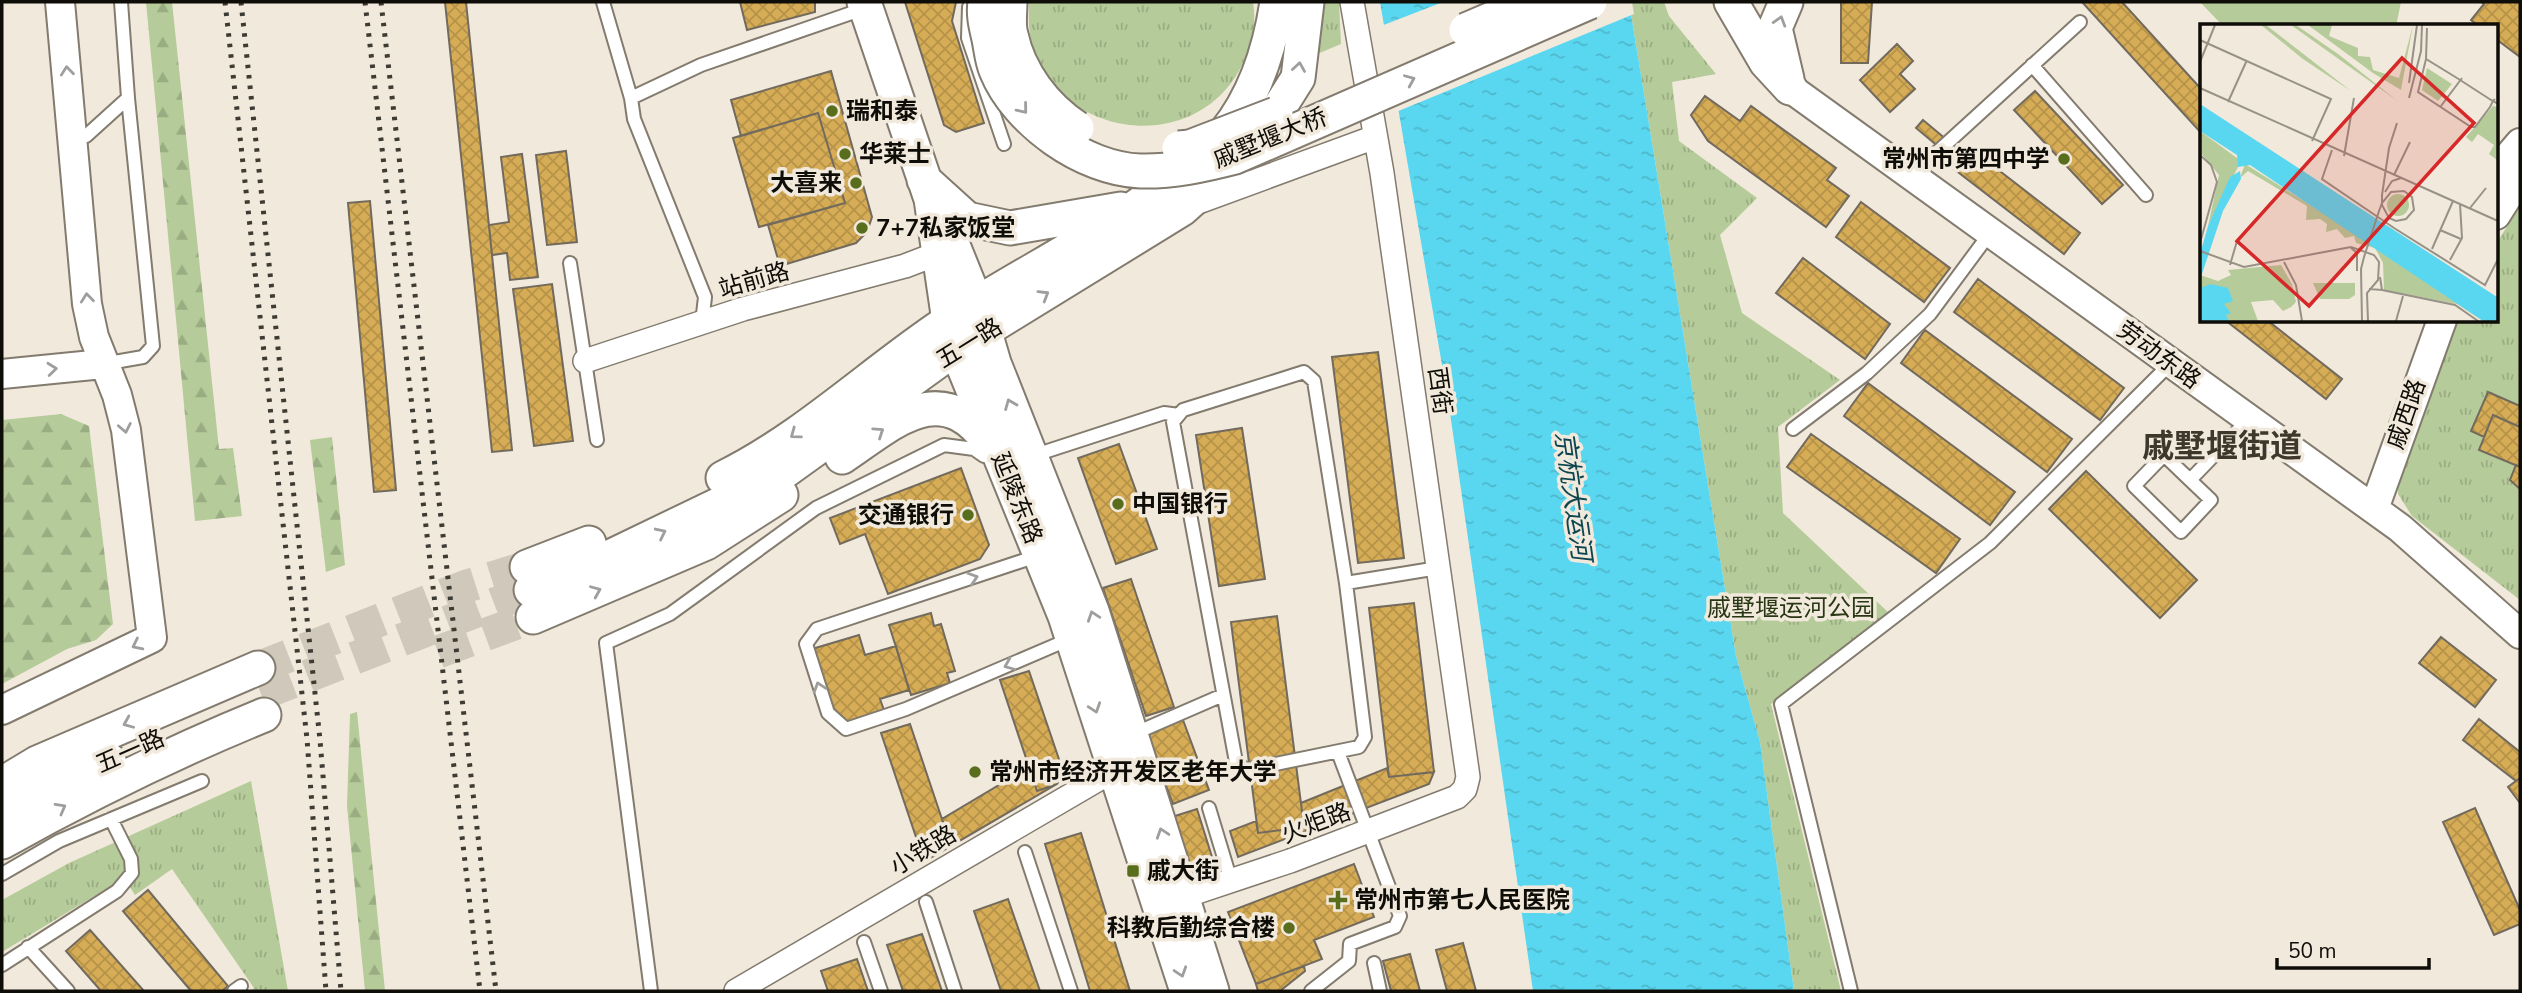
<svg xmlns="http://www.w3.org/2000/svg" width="2522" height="993" viewBox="0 0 2522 993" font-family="'Nunito Sans','Noto Sans SC',sans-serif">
<defs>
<pattern id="grass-tufts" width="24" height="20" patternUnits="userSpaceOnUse" patternTransform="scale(1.75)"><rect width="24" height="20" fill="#b5cb99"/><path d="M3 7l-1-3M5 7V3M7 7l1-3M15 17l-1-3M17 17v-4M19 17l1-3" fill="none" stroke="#9aad82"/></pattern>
<pattern id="forest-firs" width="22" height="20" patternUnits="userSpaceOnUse" patternTransform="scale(1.75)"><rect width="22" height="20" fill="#b5cb99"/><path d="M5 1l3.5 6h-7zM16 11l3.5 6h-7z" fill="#9aad82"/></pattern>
<pattern id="water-ripples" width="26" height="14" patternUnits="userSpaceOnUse" patternTransform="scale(1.75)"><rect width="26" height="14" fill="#5ad7f0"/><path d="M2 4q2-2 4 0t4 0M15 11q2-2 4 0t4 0" fill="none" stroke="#4db7cc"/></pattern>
<pattern id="building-cross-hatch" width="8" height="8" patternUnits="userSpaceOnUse" patternTransform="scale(1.75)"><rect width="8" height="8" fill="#d6ac56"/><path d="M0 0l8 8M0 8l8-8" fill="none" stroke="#b69349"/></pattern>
</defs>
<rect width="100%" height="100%" fill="#f1e9db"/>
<path fill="url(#grass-tufts)" d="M1029,2H1253C1257,25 1251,48 1240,69C1192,158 1054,138 1031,39C1028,28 1029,14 1029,2Z
M1318,2H1339L1341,44L1317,54Z
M1629,2H1664L1669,16L1716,74L1672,82L1679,141L1757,198L1720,235L1742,313L1840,380L1778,427L1783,513L1890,614L1771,704L1841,991H1794L1760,742L1736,656Z
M2520,206V600L2412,516L2398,494V468L2456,320H2496V244Z
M251,781L288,991H251L254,988L172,869L135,895L124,878L2,952V900L69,863Z"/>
<path fill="url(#forest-firs)" d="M146,2H172L219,449L233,448L242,516L195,521Z
M61,414L89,426L113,624L96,640L67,649L2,684V420Z
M332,437L345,565L326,572L310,440Z
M357,712L385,991H365L347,806L350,714Z"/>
<path fill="#b5cb99" d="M2200,2H2401L2396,26H2223Z"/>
<path fill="url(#water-ripples)" d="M1380,2H1629L1736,656L1760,742L1794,991H1533L1449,406Z"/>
<path fill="#f1e9db" d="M1443,2H1632L1634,14L1396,112L1381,26Z"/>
<path fill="url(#building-cross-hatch)" stroke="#716a5d" stroke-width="2" d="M445,2H466L512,450L492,452Z
M740,2H815V12L747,30Z
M905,2H956L952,21L984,123L956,132L944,125Z
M1841,2H1872L1868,63H1841Z
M2082,2H2122L2202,90V134Z
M2481,2H2520V57L2496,39V26H2479L2471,20L2484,4Z
M1897,44L1913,61L1900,74L1915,89L1890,112L1860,80Z
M831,71L872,217L867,232L856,243L780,266L768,225L845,203L818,113L741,136L731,100Z
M2035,91L2123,185L2102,204L2014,110Z
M1705,96L1740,121L1751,106L1836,168L1827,180L1849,196L1826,227L1708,141L1691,115Z
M818,113L845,203L759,227L733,138Z
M1923,120L1965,155L1958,163L1916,128Z
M1970,148L2080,233L2064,254L1954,169Z
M566,151L577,242L547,245L536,155Z
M522,154L538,277L510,280L507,253L492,255L489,225L509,222L501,157Z
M370,201L396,490L374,492L348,203Z
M1861,202L1950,268L1924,302L1836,237Z
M1803,258L1890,324L1865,359L1776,293Z
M1978,279L2124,388L2100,420L1954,312Z
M552,284L573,441L534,446L513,289Z
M2225,320H2267L2342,379L2326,399Z
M1925,330L2072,439L2047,472L1901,363Z
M1378,352L1404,558L1358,563L1332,357Z
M1868,383L2015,492L1990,525L1844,416Z
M2488,392L2520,406V427L2493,415L2484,437L2471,431Z
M2493,415L2520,427V467L2479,450Z
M1242,428L1265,579L1219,586L1196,435Z
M1811,434L1960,539L1936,573L1787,467Z
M1119,444L1157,549L1116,564L1078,458Z
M2516,465L2520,467V489L2510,480Z
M961,468L989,545L980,559L888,594L865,534L840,544L830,518Z
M2086,471L2197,580L2160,618L2049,509Z
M1131,579L1174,707L1146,716L1103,588Z
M1414,603L1434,772L1389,777L1369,608Z
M931,613L934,626L941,624L955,671L947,673L950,683L911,695L889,625Z
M1277,616L1304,827L1258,833L1231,622Z
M859,635L865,655L896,646L909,690L880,699L885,713L847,724L831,711L812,649Z
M2441,637L2496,680L2475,707L2419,663Z
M1029,671L1064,774L1057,784L1037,791L1000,680Z
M2479,719L2520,752V778L2516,781L2463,740Z
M1183,720L1209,790L1173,804L1146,733Z
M910,724L947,834L918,843L881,733Z
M1029,767L1037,791L1057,784L925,861L918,843L947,834L942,819Z
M1387,768L1389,777L1434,772L1429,784L1238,857L1230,831L1256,821L1258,833L1304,827L1301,803Z
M2520,778V803L2508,787Z
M2475,808L2520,910V924L2494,935L2443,822Z
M1197,809L1218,876L1193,883L1172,817Z
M1081,833L1130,991H1090L1045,844Z
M1354,864L1374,917L1314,940L1322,959L1256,984L1228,912Z
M148,890L228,986L222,991H191L123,911Z
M1008,899L1040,991H1001L974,911Z
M90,930L144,991H101L66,951Z
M922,934L942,991H903L887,945Z
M1463,943L1476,991H1447L1436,950Z
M1410,954L1420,991H1391L1383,961Z
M857,959L868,991H828L821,971Z
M1304,966L1305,971L1280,991H1258L1256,984Z"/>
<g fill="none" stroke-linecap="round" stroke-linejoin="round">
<path stroke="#cfc8bb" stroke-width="33" stroke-dasharray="33 17" stroke-linecap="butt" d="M438,652L533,617
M258,668L464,587L527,567
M261,694L531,590"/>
<defs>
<path id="service" d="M603,2L631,98L634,119L705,297L702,323
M969,7L968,38L1004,144
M2032,65L2146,195
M631,98L701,65L866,8
M74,138L86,136L128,98L121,2
M1911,176L2080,22
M570,263L597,440
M103,364L143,357L153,346L128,98
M1304,372L1314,381L1346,583L1365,737L1359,747L1246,770L1236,762L1173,422L1183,410Z
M1793,429L1867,373L1930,314L1990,233
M1032,456L1164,413L1179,415
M2190,480L2211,500L2181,532L2134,486L2164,455L2190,480L2249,419
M1040,555L817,629L806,644L828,713L846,729L906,709L1072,638
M1346,583L1438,568
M1131,735L1223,695
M1209,808L1231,881
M1025,852L1071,991
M2,874L59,841L202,781
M926,902L955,991
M864,942L881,991
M28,947L68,991
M1374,963L1380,991
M2,965L117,891L132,873L131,859L111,819
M234,991L241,986
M651,991L606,643L670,614L816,508L944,445L974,449L984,456
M1311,991L1349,961L1350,944L1395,927L1400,916L1338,752
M1851,991L1781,704L1990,543L2171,363"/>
<path id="minor" d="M1201,201L1375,137
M585,361L743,309L905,266L939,253
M1182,897L1290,861L1457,797L1465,789L1468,777L1382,173L1352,2
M736,991L1126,763"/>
<path id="tertiary" d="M1790,88L2400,528L2520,634
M2496,171L2520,143
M2496,215L2520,177
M2,374L103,364
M2374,509L2442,320
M2,710L152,638L126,430L117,395L94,337L87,304L60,2"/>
<path id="secondary" d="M864,2L931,199L949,321L956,348L1065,616L1187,991
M1731,2L1766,62L1790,88
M1786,2L1775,28L1787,79
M924,180L967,219L1010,228L1121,209
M948,233L977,305L994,363L1092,611L1212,991
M842,457C893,423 942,374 991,445
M723,478C806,437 873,371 949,321C1030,268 1121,227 1193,162C1203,153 1216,144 1225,133C1255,96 1270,48 1277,2
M527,567L589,543
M531,590L589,567L778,476L956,348L1182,209L1259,140L1298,78L1307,2
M533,617L706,543L781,495
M2,784L37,763L258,668
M2,814L46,788L109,760
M2,842C88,794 173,752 264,715"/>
</defs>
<use href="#service" stroke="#827b6e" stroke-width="16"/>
<use href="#minor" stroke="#827b6e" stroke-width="26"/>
<use href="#tertiary" stroke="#827b6e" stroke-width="32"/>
<use href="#secondary" stroke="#827b6e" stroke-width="37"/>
<use href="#service" stroke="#fff" stroke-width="12"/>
<use href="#minor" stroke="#fff" stroke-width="23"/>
<use href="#tertiary" stroke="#fff" stroke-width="28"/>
<use href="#secondary" stroke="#fff" stroke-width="33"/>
<path stroke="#3e3b34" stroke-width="5" stroke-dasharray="3.5 7" stroke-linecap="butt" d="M225,2L307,739L326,991
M241,2L320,740L341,991
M365,2L480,991
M381,2L496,991"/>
<defs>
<path id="secondary-bridge" d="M985,2C983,15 986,26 989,39C991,49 992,61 996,70C1017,122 1084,169 1140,171C1172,172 1204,165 1235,157L1590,2
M1010,2C1010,12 1008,25 1011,35C1019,73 1045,107 1077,128
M1466,30L1531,2
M1179,148L1190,147L1276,114"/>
</defs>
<use href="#secondary-bridge" stroke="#827b6e" stroke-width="37" stroke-linecap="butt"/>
<use href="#secondary-bridge" stroke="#fff" stroke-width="33"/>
</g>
<defs><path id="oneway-chevron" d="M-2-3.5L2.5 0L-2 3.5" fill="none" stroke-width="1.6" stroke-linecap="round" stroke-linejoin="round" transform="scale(1.75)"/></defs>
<g stroke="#9f9e9c">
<use href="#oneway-chevron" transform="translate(1780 21) rotate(-73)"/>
<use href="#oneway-chevron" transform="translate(1299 67) rotate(-81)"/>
<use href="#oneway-chevron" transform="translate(67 71) rotate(-96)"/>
<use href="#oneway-chevron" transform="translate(1410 80) rotate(-23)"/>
<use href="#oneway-chevron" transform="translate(1023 109) rotate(51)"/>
<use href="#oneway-chevron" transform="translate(1044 295) rotate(-31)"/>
<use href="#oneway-chevron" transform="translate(87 298) rotate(-96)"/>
<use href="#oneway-chevron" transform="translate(52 369) rotate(-6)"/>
<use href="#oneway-chevron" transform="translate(1010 404) rotate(-112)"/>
<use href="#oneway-chevron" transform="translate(125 428) rotate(79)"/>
<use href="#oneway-chevron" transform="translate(879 432) rotate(-34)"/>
<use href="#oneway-chevron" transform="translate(795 434) rotate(144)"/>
<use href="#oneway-chevron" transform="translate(661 533) rotate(-26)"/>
<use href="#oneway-chevron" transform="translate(973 578) rotate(-18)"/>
<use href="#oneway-chevron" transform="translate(596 591) rotate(-23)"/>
<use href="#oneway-chevron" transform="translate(1093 616) rotate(-109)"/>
<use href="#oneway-chevron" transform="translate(137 645) rotate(154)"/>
<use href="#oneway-chevron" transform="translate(1009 665) rotate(157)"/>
<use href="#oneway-chevron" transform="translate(819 687) rotate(-108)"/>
<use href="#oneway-chevron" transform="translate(1095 708) rotate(71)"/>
<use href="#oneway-chevron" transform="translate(128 723) rotate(157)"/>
<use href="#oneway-chevron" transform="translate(61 808) rotate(-29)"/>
<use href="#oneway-chevron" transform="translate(1162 833) rotate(-108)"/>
<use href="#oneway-chevron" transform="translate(1181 972) rotate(72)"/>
</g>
<g fill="#596e1d" stroke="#f1e9db" stroke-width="2.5">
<circle cx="832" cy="111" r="7"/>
<circle cx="845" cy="154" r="7"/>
<circle cx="2064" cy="159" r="7"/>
<circle cx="856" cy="183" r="7"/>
<circle cx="862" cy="228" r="7"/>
<circle cx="1118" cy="504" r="7"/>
<circle cx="968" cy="515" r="7"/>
<circle cx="975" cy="772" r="7"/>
<rect x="1126" y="864" width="14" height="14" rx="3.5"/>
<path d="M1334.5 889.5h7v7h7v7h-7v7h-7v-7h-7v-7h7z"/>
<circle cx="1289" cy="928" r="7"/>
</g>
<g text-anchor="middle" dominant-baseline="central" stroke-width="7" stroke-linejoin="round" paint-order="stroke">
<g font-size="24" font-weight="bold" fill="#0f0d08" stroke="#f1e9db" text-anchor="start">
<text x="846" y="111">瑞和泰</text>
<text x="859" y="154">华莱士</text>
<text x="2050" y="159" text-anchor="end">常州市第四中学</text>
<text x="842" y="183" text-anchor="end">大喜来</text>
<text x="876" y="228">7+7私家饭堂</text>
<text x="1132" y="504">中国银行</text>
<text x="954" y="515" text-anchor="end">交通银行</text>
<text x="989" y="772">常州市经济开发区老年大学</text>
<text x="1147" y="871">戚大街</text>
<text x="1354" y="900">常州市第七人民医院</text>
<text x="1275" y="928" text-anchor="end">科教后勤综合楼</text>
</g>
<g font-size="24" fill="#0f0d08" stroke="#f1e9db">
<text transform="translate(1270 138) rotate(-22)">戚墅堰大桥</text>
<text transform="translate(754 280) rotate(-16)">站前路</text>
<text transform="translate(969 343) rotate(-32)">五一路</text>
<text transform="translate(2159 355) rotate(36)">劳动东路</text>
<text transform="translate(1440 391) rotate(82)">西街</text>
<text transform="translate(2406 414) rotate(-71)">戚西路</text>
<text transform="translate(1017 498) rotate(68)">延陵东路</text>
<text transform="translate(130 751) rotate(-24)">五一路</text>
<text transform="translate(1316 823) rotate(-21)">火炬路</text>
<text transform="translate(923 850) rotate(-31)">小铁路</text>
</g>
<g font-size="24" fill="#293714" stroke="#f1e9db">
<text x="1791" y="608">戚墅堰运河公园</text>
</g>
<g font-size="26" font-style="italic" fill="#0d4650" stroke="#f1e9db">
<text transform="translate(1573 496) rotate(82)">京杭大运河</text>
</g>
<g font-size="32" font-weight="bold" fill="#3e382c" stroke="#f1e9db">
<text x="2222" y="446">戚墅堰街道</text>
</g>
</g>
<g transform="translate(2200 24)">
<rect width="298" height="298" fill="#f1e9db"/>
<path d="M108,1H132L129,12L158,24V32L170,33L173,46L199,54L213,1L201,66L173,49ZM293,82L297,83V136L289,130L294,121L278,110L272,118L266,113ZM0,107L41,137L8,202L19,151L0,128ZM45,140L161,213L283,297L257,280L184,266L183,239L175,224L156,219L154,212L145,214L137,205L126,208L127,200L120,195L106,196L107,182L48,147L40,154ZM187 181a11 11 0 1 1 22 0a11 11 0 1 1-22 0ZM81,241L92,260L96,278L91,283L83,287L73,276L51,278L58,297H0V251L18,257L31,251L28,246Z" fill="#b5cb99"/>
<path d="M61,1H66L151,67L103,35ZM91,1H96L138,30L199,78ZM227,44L252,60L238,77L222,66Z" fill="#b5cb99"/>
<path d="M113,259H155V271L149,275H120Z" fill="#b5cb99"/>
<path d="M0,80L297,273V297H283L50,141L38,143L37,131L0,107ZM40,147L41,155L23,187L0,256V230L8,202L30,153ZM11,260L28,264L33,277L24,280L31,289L26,291L29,297H0V264Z" fill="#5ad7f0"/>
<path fill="none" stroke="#979187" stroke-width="2" d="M0,16L131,75L112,117M226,35L227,4M0,38L15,1M209,59L217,1M0,64L298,197M209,74L221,27L222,1M295,75L293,77L290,83L275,103H271L218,68L226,35L257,54L291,76L293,77L298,80M28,78L47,36M241,82L262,54M132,126L122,155L194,204L285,261L298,235M0,131L11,141L17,158L0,219M144,132L154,74M194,151L210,118M185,168L192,157L201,154M270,184L286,164M240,206L261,215M151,223L174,231L179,238L178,256L167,269L168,297M151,224L157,229V247M232,225L253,177M0,227L44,243L151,223M250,236L262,214L260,180M84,238L96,261L102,297M30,241L37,217M169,265L182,266L180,253M182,266L255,281L278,297M162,297L161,245L164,233L179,187L182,179L191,168L204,167L212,173L214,186L206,195L196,197L189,194L182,181V171L189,124L197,99M196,297L203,272"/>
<path fill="#d62828" fill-opacity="0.15" stroke="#d62828" stroke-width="3.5" d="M202,34L274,99L109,282L37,217Z"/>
<rect width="298" height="298" fill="none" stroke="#0f0d08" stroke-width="3.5"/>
</g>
<rect width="2522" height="993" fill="none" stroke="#0f0d08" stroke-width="7"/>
<path d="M2277 958v10h152v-10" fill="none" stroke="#0f0d08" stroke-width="3.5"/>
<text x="2288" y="958" font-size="21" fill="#0f0d08" stroke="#f1e9db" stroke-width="5" paint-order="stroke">50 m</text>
</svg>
